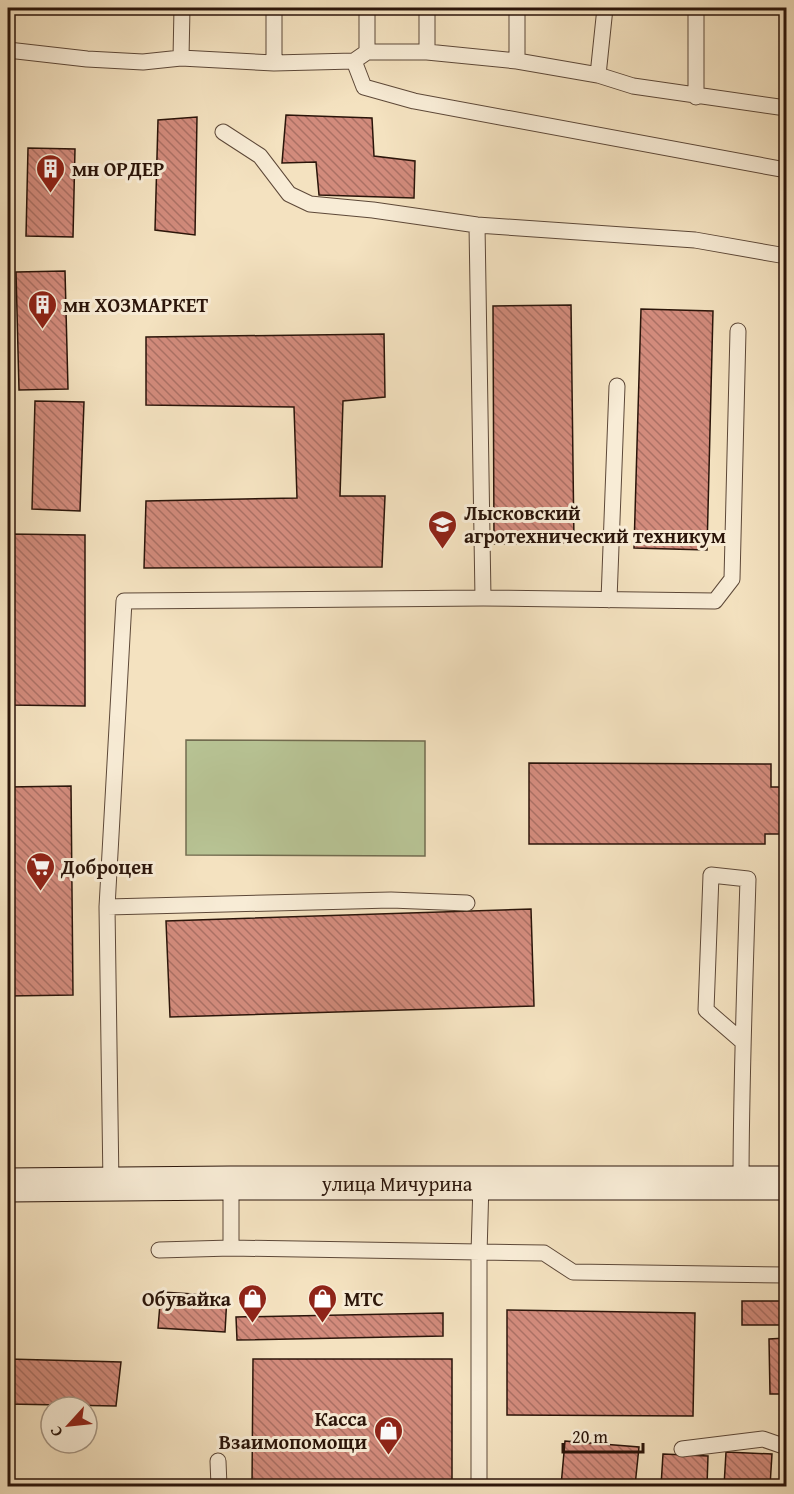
<svg xmlns="http://www.w3.org/2000/svg" width="794" height="1494" viewBox="0 0 794 1494" font-family="'Gentium Book Plus',serif">
<defs>
<pattern id="building-back-hatch" width="6" height="6" patternUnits="userSpaceOnUse" patternTransform="scale(1.5)"><rect width="6" height="6" fill="#d28b7c"/><path d="M-1 5l2 2M0 0l6 6M5-1l2 2" fill="none" stroke="#ab7064"/></pattern>
</defs>
<rect width="100%" height="100%" fill="#f4e2c0"/>
<filter id="stains"><feTurbulence type="fractalNoise" baseFrequency=".00333" numOctaves="4"/><feColorMatrix values="0 0 0 0 .2 0 0 0 0 .09 0 0 0 0 .02 0 0 0 .5 -.17"/></filter>
<radialGradient id="worn" r=".72"><stop offset=".6" stop-color="#630" stop-opacity="0"/><stop offset="1" stop-color="#630" stop-opacity=".3"/></radialGradient>
<path fill="#b8c495" stroke="#726c50" stroke-width="1.5" d="M186,740L425,741V856L186,855Z"/>
<path fill="url(#building-back-hatch)" stroke="#2b150a" stroke-width="1.5" d="M286,115L372,118L374,156L415,161L414,198L319,195L316,162L282,163Z
M197,117L195,235L155,230L158,120Z
M28,148L75,149L73,237L26,236Z
M65,271L68,389L19,390L16,272Z
M571,305L574,543L494,544L493,306Z
M641,309L713,311L707,550L634,548Z
M384,334L385,397L343,401L340,496H385L382,567L144,568L146,501L297,498L294,407L146,405V337Z
M35,401L84,402L80,511L32,509Z
M8,534L85,535V706L8,705Z
M529,763L771,764V787H786V834H765V844H529Z
M71,786L73,995L8,996V787Z
M531,909L534,1006L170,1017L166,921Z
M161,1292L227,1296L225,1332L158,1328Z
M742,1301H784V1325H742Z
M507,1310L695,1313L693,1416L507,1415Z
M443,1313V1336L237,1340L236,1317Z
M786,1338V1394H770L769,1339Z
M8,1359L121,1362L116,1406L8,1404Z
M253,1359H452V1486H252Z
M565,1441L639,1447L635,1486H561Z
M726,1452L772,1454L770,1486H724Z
M663,1454L708,1456L707,1486H661Z"/>
<g fill="none" stroke-linecap="round" stroke-linejoin="round">
<defs>
<path id="lane" d="M274,8V63
M367,8V52
M427,8V52
M517,8V61
M8,50L87,59L143,62L181,58L274,63L354,61L367,52H427L517,61L598,75L633,86L786,108
M181,58L182,8
M354,61L364,87L414,101L786,170
M598,75L605,8
M696,97V8
M223,132L260,156L289,194L310,204L373,210L477,225L695,240L786,256
M477,225L483,598
M609,600L617,386
M107,907L391,900L467,903
M741,1184C741,1082 745,980 748,879L711,875L706,1010L743,1042
M111,1185L107,907L124,601L483,598L715,601L732,579L738,331
M231,1248V1183
M159,1250L231,1248L544,1253L573,1272L786,1275
M682,1449L763,1439L786,1447
M218,1461L219,1486
M479,1486V1254L481,1182"/>
<path id="secondary" d="M8,1185L231,1183H786"/>
</defs>
<use href="#lane" stroke="#5d4838" stroke-width="17"/>
<use href="#secondary" stroke="#2b150a" stroke-width="35"/>
<use href="#lane" stroke="#f8ecd6" stroke-width="15"/>
<use href="#secondary" stroke="#f8ecd6" stroke-width="33"/>
</g>
<defs>
<symbol id="building-pin" viewBox="-11 -11 22 30"><path d="M0 17L-7.5 6A9.5 9.5 0 1 1 7.5 6Z" fill="#8f2418" stroke="#f8ecd6"/><path d="M-4-6H4V6H1V3H-1V6H-4ZM-2.5-4.3h1.7v1.8h-1.7ZM.8-4.3h1.7v1.8H.8ZM-2.5-1h1.7V.8h-1.7ZM.8-1h1.7V.8H.8Z" fill="#fff"/></symbol>
<symbol id="university-pin" viewBox="-11 -11 22 30"><path d="M0 17L-7.5 6A9.5 9.5 0 1 1 7.5 6Z" fill="#8f2418" stroke="#f8ecd6"/><path d="M0-5L7-2L0 1L-7-2ZM-4 1L0 2.5L4 1V4Q0 6-4 4Z" fill="#fff"/></symbol>
<symbol id="supermarket-pin" viewBox="-11 -11 22 30"><path d="M0 17L-7.5 6A9.5 9.5 0 1 1 7.5 6Z" fill="#8f2418" stroke="#f8ecd6"/><path d="M-6-5.5h2.5l.6 2H6L4.5 2H-2.5L-4.4-4H-6ZM-1.5 3.2a1.3 1.3 0 1 0 .1 0ZM3 3.2a1.3 1.3 0 1 0 .1 0Z" fill="#fff"/></symbol>
<symbol id="shop-pin" viewBox="-11 -11 22 30"><path d="M0 17L-7.5 6A9.5 9.5 0 1 1 7.5 6Z" fill="#8f2418" stroke="#f8ecd6"/><path d="M-5-2.5h2.3a2.7 3.5 0 0 1 5.4 0H5L5.5 6h-11ZM-1.5-2.5h3a1.5 2.3 0 0 0-3 0Z" fill="#fff"/></symbol>
</defs>
<g fill-rule="evenodd">
<use href="#building-pin" x="34" y="152" width="33" height="45"/>
<use href="#building-pin" x="26" y="288" width="33" height="45"/>
<use href="#university-pin" x="426" y="508" width="33" height="45"/>
<use href="#supermarket-pin" x="24" y="850" width="33" height="45"/>
<use href="#shop-pin" x="236" y="1282" width="33" height="45"/>
<use href="#shop-pin" x="306" y="1282" width="33" height="45"/>
<use href="#shop-pin" x="372" y="1414" width="33" height="45"/>
</g>
<g text-anchor="middle" dominant-baseline="central" stroke-width="6" stroke-linejoin="round" paint-order="stroke">
<g font-size="20" font-weight="bold" fill="#2b150a" stroke="#f8ecd6" text-anchor="start">
<text x="72" y="168">мн ОРДЕР</text>
<text x="63" y="304">мн ХОЗМАРКЕТ</text>
<text x="464" y="512">Лысковский<tspan x="464" dy="23">агротехнический техникум</tspan></text>
<text x="61" y="866">Доброцен</text>
<text x="231" y="1298" text-anchor="end">Обувайка</text>
<text x="344" y="1298">МТС</text>
<text x="367" y="1418" text-anchor="end">Касса<tspan x="367" dy="23">Взаимопомощи</tspan></text>
</g>
<g font-size="20" fill="#2b150a" stroke="#f8ecd6">
<text x="397" y="1183">улица Мичурина</text>
</g>
</g>
<rect width="794" height="1494" fill="none" stroke="#f4e2c0" stroke-width="30"/>
<rect x="9" y="9" width="776" height="1476" fill="none" stroke="#2b150a" stroke-width="3"/>
<rect x="15" y="15" width="764" height="1464" fill="none" stroke="#2b150a" stroke-width="1.5"/>
<g transform="translate(69 1425) rotate(243)"><circle r="28" fill="#f8ecd6" stroke="#a69684" stroke-width="1.5"/>
<path d="M0-4.5L10 22L0 15L-10 22Z" fill="#8f2418"/>
<text y="-9" font-size="16" font-weight="bold" text-anchor="middle" fill="#2b150a">С</text>
</g>
<path d="M563 1443v9h80v-9" fill="none" stroke="#2b150a" stroke-width="3"/>
<text x="572" y="1443" font-size="18" fill="#2b150a" stroke="#f8ecd6" stroke-width="4.5" paint-order="stroke">20 m</text>
<rect width="100%" height="100%" filter="url(#stains)"/>
<rect width="100%" height="100%" fill="url(#worn)"/>
</svg>
